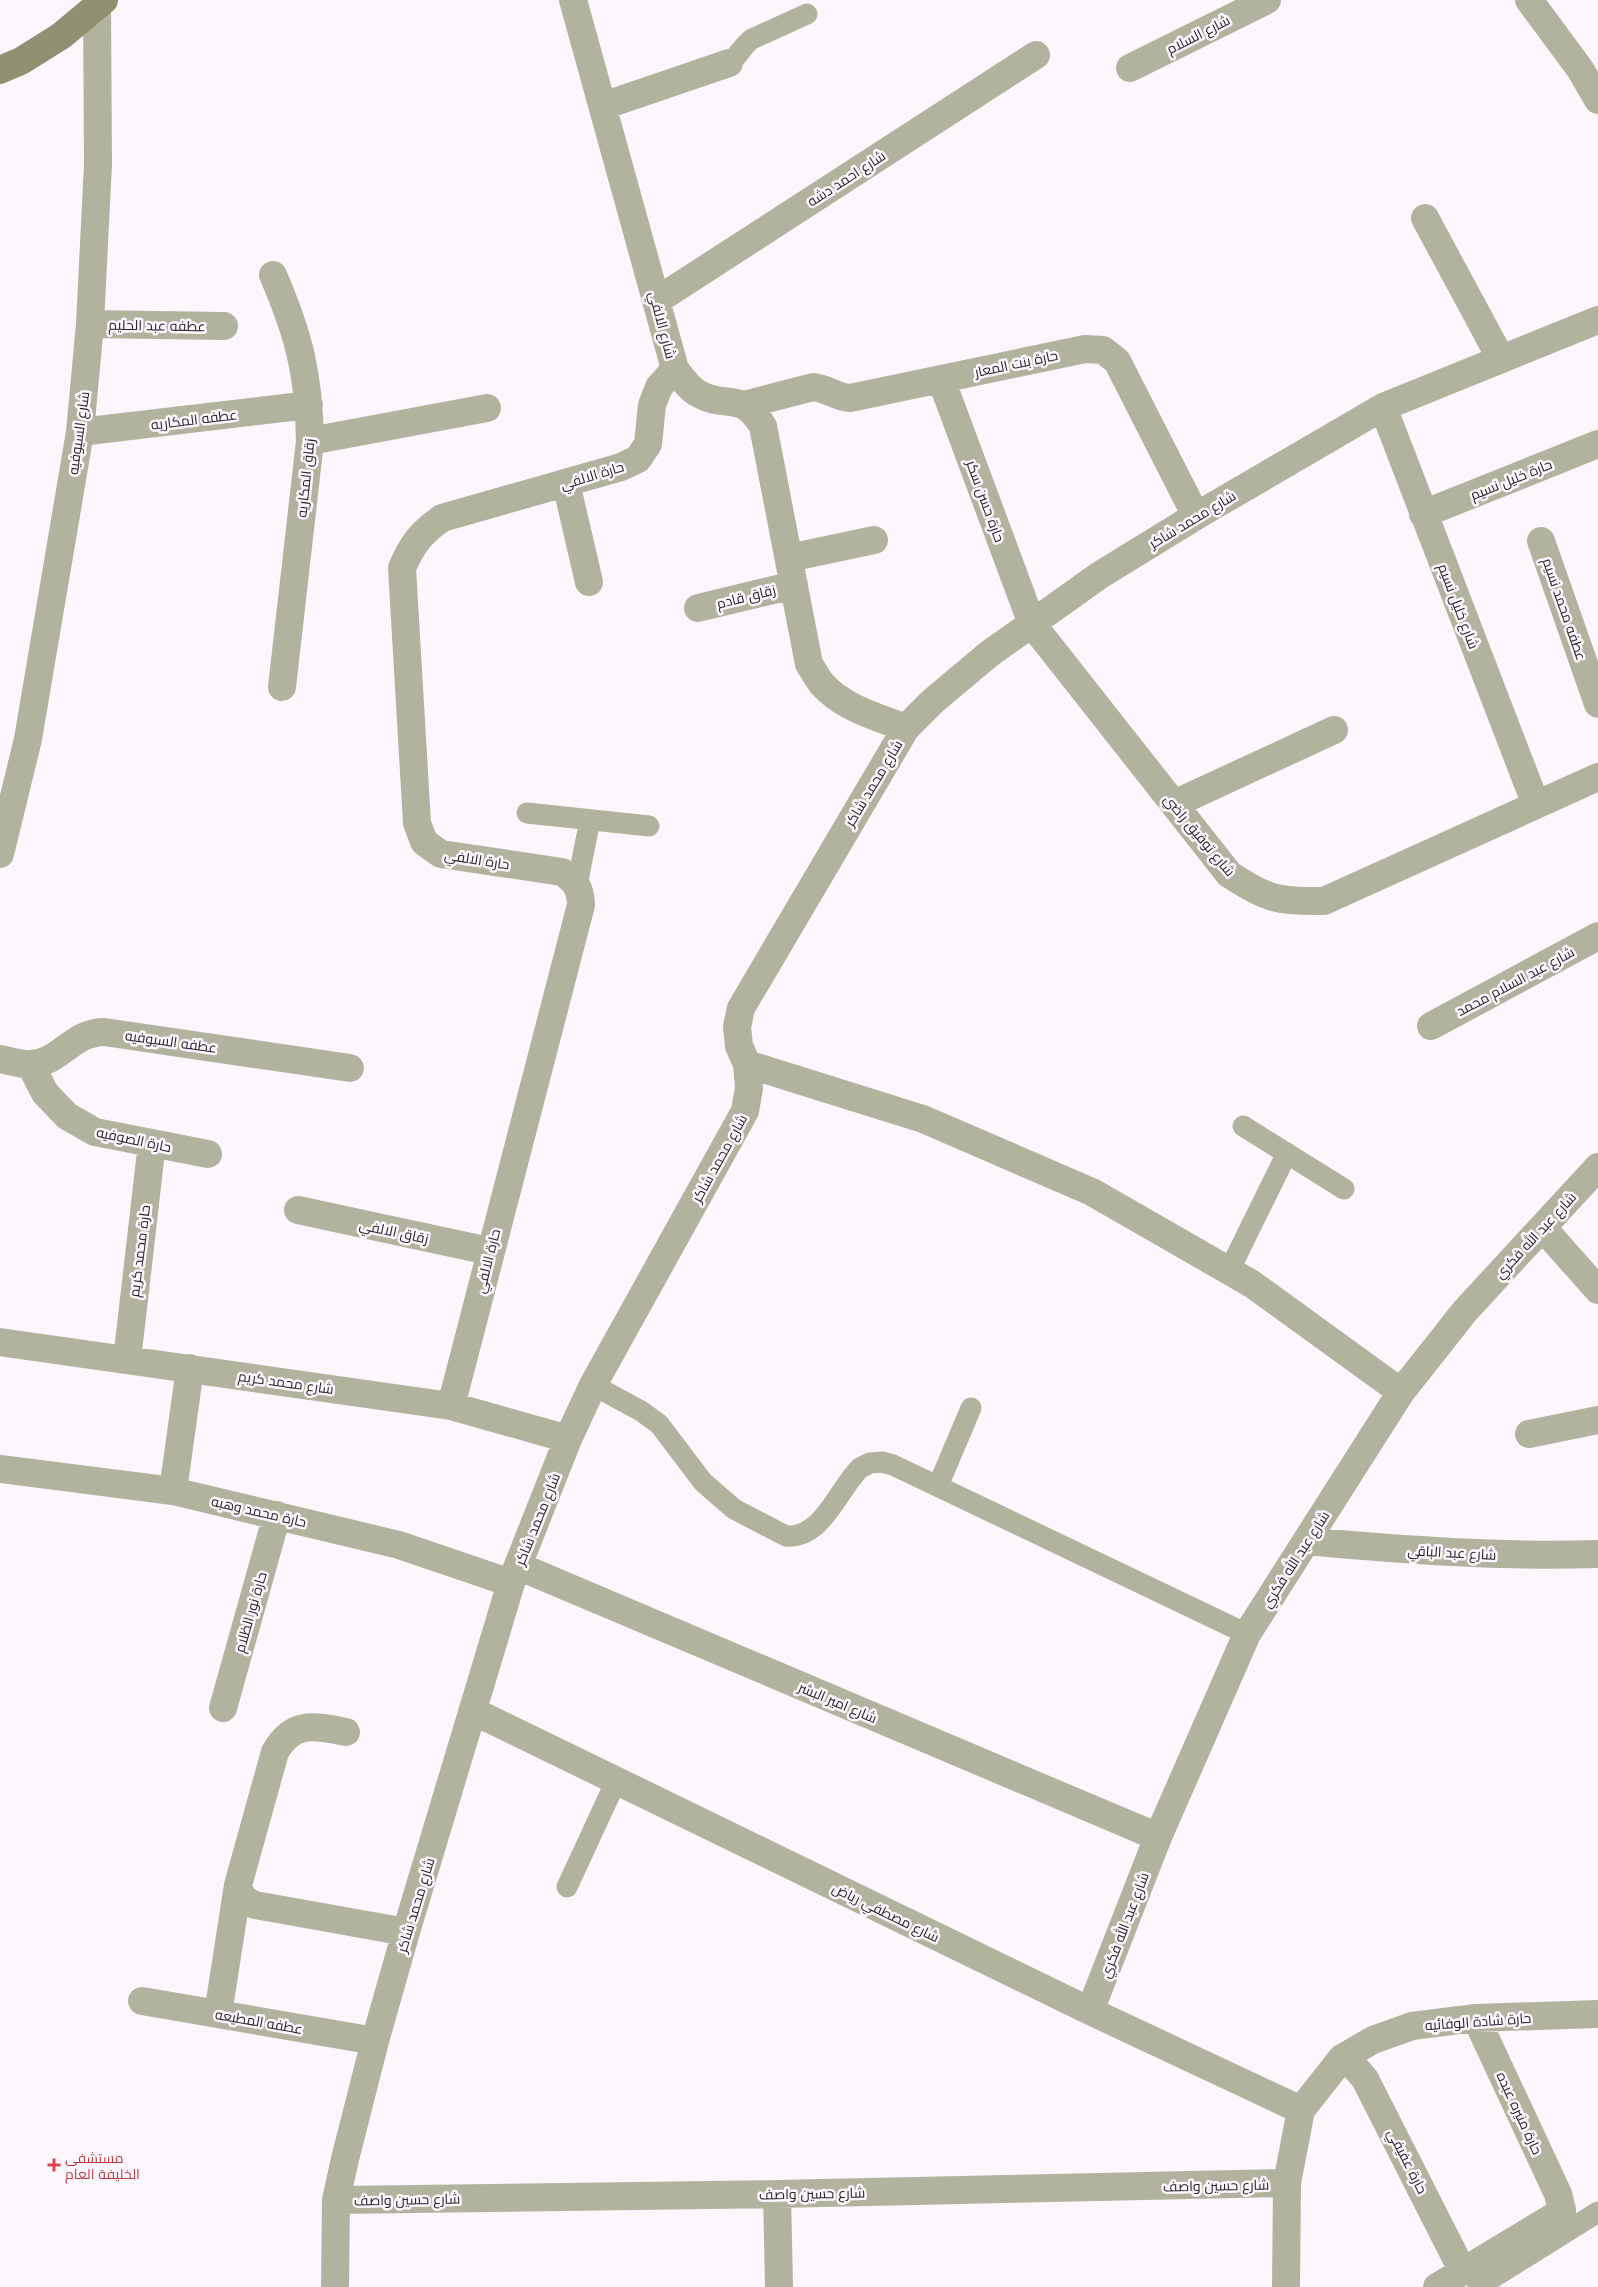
<svg xmlns="http://www.w3.org/2000/svg" width="1598" height="2287" viewBox="0 0 1598 2287" font-family="Inter,Cairo,sans-serif">
<rect width="100%" height="100%" fill="#fcf7fc"/>
<g fill="none" stroke-linecap="round" stroke-linejoin="round">
<path stroke="#b2b39f" stroke-width="21" d="M729,63C739,56 742,46 752,39L807,14
M527,813L649,826
M577,885L590,820
M1243,1126L1344,1189
M1229,1271L1287,1153
M593,1385L641,1411L659,1424L703,1482L734,1509L786,1536C822,1539 837,1491 860,1468L870,1463L882,1462L893,1465L1247,1634
M938,1486L971,1408
M567,1887L616,1781
M1478,2287L1598,2212"/>
<path stroke="#b2b39f" stroke-width="28" d="M573,0L675,369C682,378 689,389 699,394C728,410 739,389 763,426L809,664C813,670 817,678 822,684C843,708 877,717 906,728
M1529,0L1580,69L1598,100
M1130,68L1267,0
M603,106L729,63
M1425,218L1501,359
M273,275C299,335 309,375 310,441L282,687
M656,301L1036,55
M90,324L224,326
M941,379L1032,624L1229,874C1266,899 1279,902 1324,901L1598,777
M744,405L813,387C826,388 836,397 850,398L1085,349L1103,350L1117,361L1196,516
M1383,407L1536,805
M80,432L309,405
M310,441L487,408
M566,483L589,582
M1423,514L1598,444
M1541,541L1598,704
M789,558L874,540
M698,608L794,585
M1174,804L1334,730
M0,854L28,739L80,432L90,324L98,164L97,5
M1431,1026L1598,936
M0,1059C10,1061 21,1065 31,1064C62,1062 70,1033 104,1032L350,1068
M30,1064L45,1093L67,1116L95,1132L208,1154
M747,1064L923,1119L1092,1192L1252,1284L1401,1392
M298,1210L489,1251
M1543,1228L1598,1290
M0,1342L451,1406L568,1439
M127,1360L152,1143
M451,1406L581,905C581,889 575,880 562,872L441,854L424,842L417,823L402,568C412,544 421,533 442,518L621,467L638,459L648,444L652,405L659,387L675,369
M1529,1434L1598,1420
M0,1469L173,1491L399,1545L511,1583
M173,1491L190,1368
M1307,1541C1404,1550 1500,1557 1598,1554
M518,1566L1158,1837
M223,1708L277,1515
M473,1711L1090,2011L1301,2110
M346,1732C315,1726 293,1720 275,1752L238,1885C240,1896 245,1901 255,1905L406,1932
M142,2001L375,2041
M1090,2011L1158,1837L1247,1634L1401,1392L1465,1311L1598,1167
M218,2014L238,1885
M1342,2058L1353,2065L1365,2079L1463,2272
M777,2194L779,2287
M336,2200L777,2194L1287,2183
M335,2287L336,2200L345,2159L375,2041L406,1932L511,1583L568,1439L593,1385L745,1111L749,1088L747,1064L739,1046L737,1027L741,1008L906,728L933,701L989,654L1100,575L1196,516L1383,407L1598,320
M1286,2287L1287,2183L1301,2110L1342,2058L1373,2040L1412,2026L1476,2018L1598,2014
M1437,2287L1558,2214L1562,2210L1558,2194L1476,2018"/>
<path stroke="#909173" stroke-width="28" d="M0,70L21,61L61,36L104,0"/>
</g>
<path fill="#e0444e" stroke="#fcf7fc" stroke-width="2" d="M51.5 2157.5h5v5h5v5h-5v5h-5v-5h-5v-5h5z"/>
<g text-anchor="middle" dominant-baseline="central" stroke-width="5" stroke-linejoin="round" paint-order="stroke">
<g font-size="14" fill="#2b212b" stroke="#fcf7fc">
<text transform="translate(1198 34) rotate(-27)">شارع السلام</text>
<text transform="translate(846 178) rotate(-33)">شارع احمد دشه</text>
<text transform="translate(157 325) rotate(1)">عطفه عبد الحليم</text>
<text transform="translate(663 325) rotate(75)">شارع الالفي</text>
<text transform="translate(1016 363) rotate(-12)">حارة بنت المعار</text>
<text transform="translate(194 419) rotate(-7)">عطفه المكاريه</text>
<text transform="translate(78 433) rotate(-82)">شارع السيوفيه</text>
<text transform="translate(592 475) rotate(-17)">حارة الالفي</text>
<text transform="translate(305 478) rotate(-84)">زقاق المكاريه</text>
<text transform="translate(1511 479) rotate(-22)">حارة خليل نسيم</text>
<text transform="translate(986 501) rotate(70)">حارة حسن سكر</text>
<text transform="translate(1192 519) rotate(-31)">شارع محمد شاكر</text>
<text transform="translate(746 596) rotate(-14)">زقاق قادم</text>
<text transform="translate(1459 606) rotate(69)">شارع خليل نسيم</text>
<text transform="translate(1565 609) rotate(71)">عطفه محمد نسيم</text>
<text transform="translate(873 783) rotate(-59)">شارع محمد شاكر</text>
<text transform="translate(1200 835) rotate(50)">شارع توفيق راضي</text>
<text transform="translate(477 859) rotate(9)">حارة الالفي</text>
<text transform="translate(1515 981) rotate(-28)">شارع عبد السلام محمد</text>
<text transform="translate(171 1041) rotate(8)">عطفه السيوفيه</text>
<text transform="translate(134 1139) rotate(12)">حارة الصوفيه</text>
<text transform="translate(719 1158) rotate(-61)">شارع محمد شاكر</text>
<text transform="translate(394 1231) rotate(12)">زقاق الالفي</text>
<text transform="translate(1535 1235) rotate(-47)">شارع عبد الله فكري</text>
<text transform="translate(139 1251) rotate(-83)">حارة محمد كريم</text>
<text transform="translate(487 1261) rotate(-76)">حارة الالفي</text>
<text transform="translate(286 1382) rotate(8)">شارع محمد كريم</text>
<text transform="translate(259 1511) rotate(13)">حارة محمد وهبه</text>
<text transform="translate(537 1519) rotate(-68)">شارع محمد شاكر</text>
<text transform="translate(1452 1552) rotate(3)">شارع عبد الباقي</text>
<text transform="translate(1295 1559) rotate(-57)">شارع عبد الله فكري</text>
<text transform="translate(250 1612) rotate(-74)">حارة نور الظلام</text>
<text transform="translate(838 1702) rotate(23)">شارع امير البشر</text>
<text transform="translate(415 1905) rotate(-73)">شارع محمد شاكر</text>
<text transform="translate(886 1912) rotate(26)">شارع مصطفي رياض</text>
<text transform="translate(1124 1925) rotate(-69)">شارع عبد الله فكري</text>
<text transform="translate(259 2021) rotate(10)">عطفه المطيعه</text>
<text transform="translate(1478 2021) rotate(-4)">حارة شادة الوفائيه</text>
<text transform="translate(1520 2113) rotate(65)">حارة منيره عبده</text>
<text transform="translate(1408 2161) rotate(63)">حارة عفيفي</text>
<text transform="translate(1216 2185) rotate(-1)">شارع حسين واصف</text>
<text transform="translate(812 2193) rotate(-1)">شارع حسين واصف</text>
<text transform="translate(407 2199) rotate(-1)">شارع حسين واصف</text>
</g>
<g font-size="14" fill="#be3a42" stroke="#fcf7fc" text-anchor="start">
<text x="65" y="2157">مستشفى<tspan x="65" dy="16">الخليفة العام</tspan></text>
</g>
</g>
</svg>
